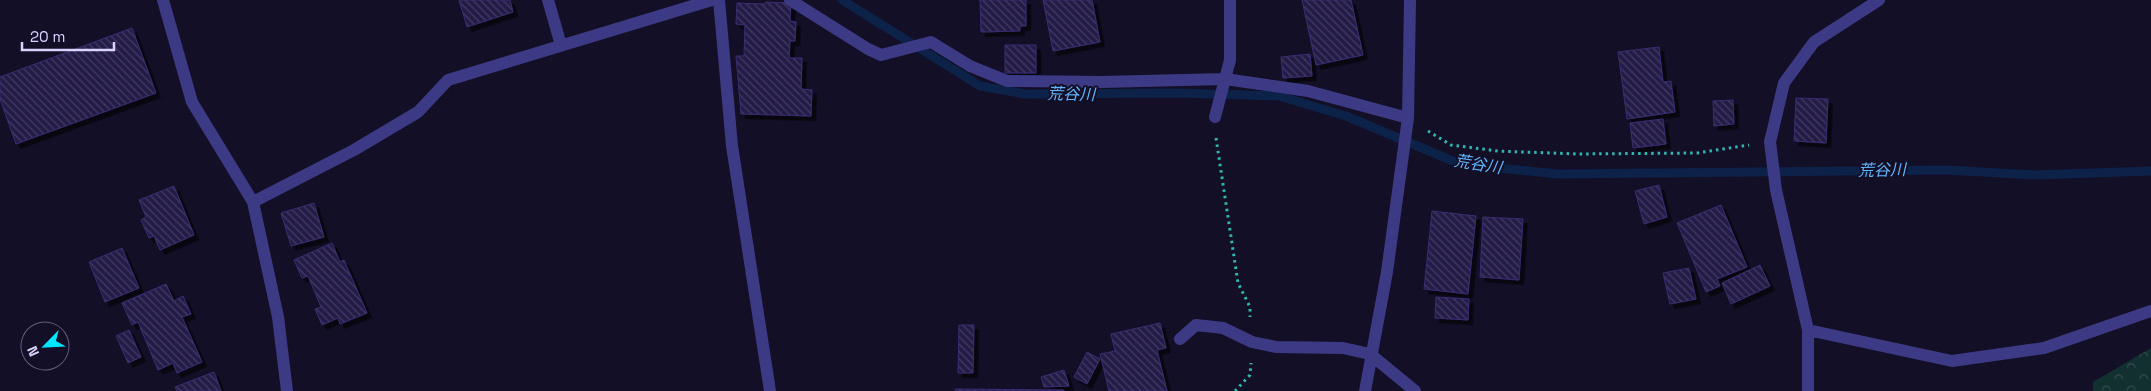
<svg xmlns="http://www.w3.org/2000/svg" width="2151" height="391" viewBox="0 0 2151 391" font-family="'Space Grotesk','Noto Sans JP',sans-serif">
<defs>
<pattern id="forest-crowns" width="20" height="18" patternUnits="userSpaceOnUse" patternTransform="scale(1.25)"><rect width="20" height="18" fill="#12302f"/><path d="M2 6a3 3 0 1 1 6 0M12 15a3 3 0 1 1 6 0" fill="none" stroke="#344d4e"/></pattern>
<pattern id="building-back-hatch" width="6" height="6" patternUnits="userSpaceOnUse" patternTransform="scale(1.25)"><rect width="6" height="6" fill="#241b47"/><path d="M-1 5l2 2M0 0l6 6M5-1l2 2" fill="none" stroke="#433b63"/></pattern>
<filter id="shadow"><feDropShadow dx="4.5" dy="4.5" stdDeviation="0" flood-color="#0009"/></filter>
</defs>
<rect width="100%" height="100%" fill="#130f26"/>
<path fill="url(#forest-crowns)" d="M2151,348V391H2093V382Z"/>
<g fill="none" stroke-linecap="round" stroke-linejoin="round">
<path stroke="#0c2248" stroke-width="9" d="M842,0L980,86L1025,94L1176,93L1279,96L1346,116L1460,164L1558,174L1947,170L2035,175L2151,171"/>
</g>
<path fill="url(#building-back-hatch)" stroke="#3b2d73" filter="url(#shadow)" d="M459,0H510L513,12L467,27Z
M980,0H1026V26H1020V31L981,32Z
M1043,0H1092L1100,42L1053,51Z
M1302,0H1351L1363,55L1316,65Z
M766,2L791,3L790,21L796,22L795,41H790L789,58H802L801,89L812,90L811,116L741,114L736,56H744L745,25L736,24L737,3L765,4Z
M132,28L156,93L16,144L0,99V77Z
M1005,45H1036V73H1005Z
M1659,47L1663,82L1671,81L1675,112L1627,119L1618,52Z
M1310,54L1312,76L1283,78L1281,57Z
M1796,98L1828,99L1826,143L1794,141Z
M1733,100L1734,124L1714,126L1713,101Z
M1663,119L1666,144L1633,148L1630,123Z
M1659,185L1667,217L1644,224L1635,191Z
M174,186L194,235L160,250L154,236L149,238L141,220L146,217L139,200Z
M314,203L324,237L291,246L281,213Z
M1721,205L1747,267L1717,279L1720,286L1706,292L1677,223Z
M1432,211L1476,216L1468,294L1424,289Z
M1483,217L1523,219L1519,280L1480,277Z
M332,243L340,262L344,260L367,313L340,324L338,318L322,325L315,309L321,307L308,276L302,278L294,260Z
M122,248L139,288L105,302L89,262Z
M1760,265L1770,286L1731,304L1722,283Z
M1689,268L1696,299L1670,304L1663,273Z
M166,284L174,301L183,296L191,314L182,317L202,362L177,373L173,363L158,370L138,322L132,325L122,303Z
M1436,297L1469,299L1468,320L1435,318Z
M1160,323L1166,348L1157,350L1167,391H1109L1100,354L1115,351L1111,334Z
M959,325H974L973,373H958Z
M129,330L141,357L128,363L116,336Z
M1087,352L1100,359L1087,384L1074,377Z
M1064,370L1069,386L1044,387L1041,377Z
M214,372L221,391H177L175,387Z
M955,389L1064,390V391H955Z"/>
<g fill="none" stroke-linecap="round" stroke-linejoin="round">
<path stroke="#2fb8b0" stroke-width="3" stroke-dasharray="2.5 4" stroke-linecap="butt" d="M1428,131L1451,145L1498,151L1577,154L1697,153L1749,145
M1216,138L1238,283L1250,307V317
M1235,391L1250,375L1251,363"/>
<path stroke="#3d3a85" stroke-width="12" d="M163,0L192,102L253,202L278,317L287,391
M548,0L561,45
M719,0L732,146L770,391
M790,0L868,49L881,55L931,42L970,66L1007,81L1101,82L1225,79L1308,91L1408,118
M1215,117L1230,60V0
M253,202L354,150L418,112L448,80L712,0
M1808,330L1776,190L1770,142L1784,83L1814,42L1879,0
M1180,339L1196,325L1223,328L1252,342L1276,347L1343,348L1370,354L1415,391
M1365,391L1387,272L1408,118L1410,0
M1808,391V330L1952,361L2044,348L2151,311"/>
</g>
<g text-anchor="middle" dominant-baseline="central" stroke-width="4" stroke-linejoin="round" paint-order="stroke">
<g font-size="16" font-style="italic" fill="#62b6ff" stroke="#130f26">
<text transform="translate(1071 94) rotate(1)">荒谷川</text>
<text transform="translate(1478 164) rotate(9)">荒谷川</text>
<text transform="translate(1882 170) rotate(-1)">荒谷川</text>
</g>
</g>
<g transform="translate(45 346) rotate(246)"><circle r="24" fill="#130f26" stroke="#625e7d"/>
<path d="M0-4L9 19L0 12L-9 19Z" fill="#00e5ff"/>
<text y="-8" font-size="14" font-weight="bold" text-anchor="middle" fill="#d9d4ff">N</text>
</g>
<path d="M22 42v8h92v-8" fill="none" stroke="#d9d4ff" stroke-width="2.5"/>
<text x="30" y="42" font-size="15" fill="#d9d4ff" stroke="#130f26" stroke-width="4" paint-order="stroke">20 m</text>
</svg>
